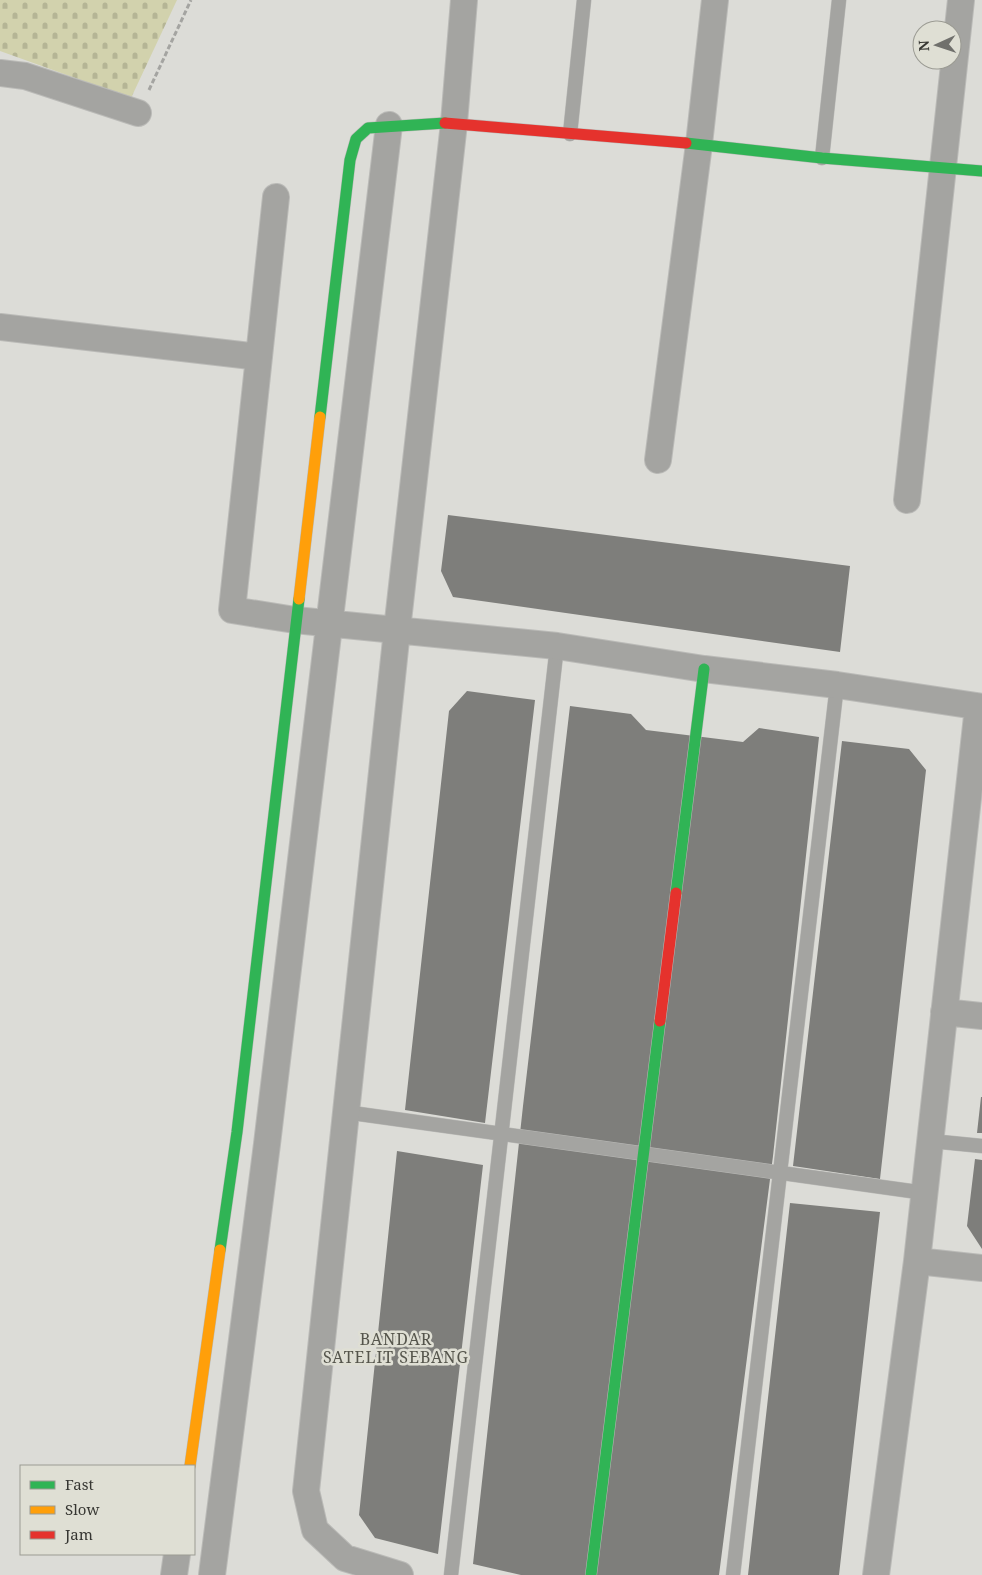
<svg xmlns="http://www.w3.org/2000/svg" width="982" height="1575" viewBox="0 0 982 1575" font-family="'Noto Serif',serif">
<defs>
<pattern id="cemetery-stones" width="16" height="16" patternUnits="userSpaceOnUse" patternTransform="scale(1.25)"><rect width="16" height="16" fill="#d2d2ad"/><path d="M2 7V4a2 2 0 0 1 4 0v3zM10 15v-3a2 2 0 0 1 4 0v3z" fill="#b5b595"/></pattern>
</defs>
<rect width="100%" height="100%" fill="#dcdcd7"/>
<path fill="url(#cemetery-stones)" d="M0,0H177L131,98L0,51Z"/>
<path fill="#7e7e7b" d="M448,515L850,566L840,652L453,597L441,571Z
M467,691L535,700L485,1123L405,1110L449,711Z
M570,706L631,714L646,730L743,742L759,728L819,737L773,1156L719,1575H521L473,1564L523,1106Z
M842,741L909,749L926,770L880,1179L793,1166Z
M981,1097H982V1133H977Z
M397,1151L483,1165L438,1554L375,1538L359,1515Z
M975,1159L982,1160V1249L967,1226Z
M790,1203L880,1212L839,1575H748Z"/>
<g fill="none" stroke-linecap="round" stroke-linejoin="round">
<defs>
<path id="lane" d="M570,134L584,0
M822,158L839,0
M345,1112L925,1193
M931,1141L982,1146
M451,1575L557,646
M733,1575L837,685"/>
<path id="street" d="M0,73L25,76L138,113
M276,197L232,610L295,620L557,646L704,669L837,685L982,707
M0,327L259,357
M658,460L699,144L715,0
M907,500L961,0
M944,1012L982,1016
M917,1261L982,1268
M174,1575L177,1554
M212,1575L267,1144L389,125
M400,1575L345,1558L315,1530L306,1491L397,630L454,123L464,0
M876,1575L917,1261L978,707"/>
<path id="fast" d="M686,143L822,158L982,171
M320,417L350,160L356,139L368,128L445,123
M676,893L704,669
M220,1250L237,1132L299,599
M591,1575L660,1021"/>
<path id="slow" d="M299,599L320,417
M190,1466L220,1250"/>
<path id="jam" d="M445,123L686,143
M660,1021L676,893"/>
</defs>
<use href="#lane" stroke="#babab7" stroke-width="15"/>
<use href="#street" stroke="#babab7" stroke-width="28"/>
<use href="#fast" stroke="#babab7" stroke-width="12"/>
<use href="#slow" stroke="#babab7" stroke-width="12"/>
<use href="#jam" stroke="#babab7" stroke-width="12"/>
<path stroke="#a4a4a1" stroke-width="3" stroke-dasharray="5 2.5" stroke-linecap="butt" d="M149,90L191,0"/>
<use href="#lane" stroke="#a4a4a1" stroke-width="14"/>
<use href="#street" stroke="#a4a4a1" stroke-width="26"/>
<use href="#fast" stroke="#30b455" stroke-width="11"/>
<use href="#slow" stroke="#ff9f0a" stroke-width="11"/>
<use href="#jam" stroke="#e5322d" stroke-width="11"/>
</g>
<g text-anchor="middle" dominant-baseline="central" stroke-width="5" stroke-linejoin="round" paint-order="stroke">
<g font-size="16" letter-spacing="1" fill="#55554c" stroke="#dfdfd4">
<text x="396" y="1339">BANDAR<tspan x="396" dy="18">SATELIT SEBANG</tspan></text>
</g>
</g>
<rect x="20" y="1465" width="175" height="90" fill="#dfdfd4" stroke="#9b9b93"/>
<rect x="30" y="1481" width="25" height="8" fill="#30b455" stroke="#9b9b93"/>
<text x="65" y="1490" font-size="15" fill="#363632">Fast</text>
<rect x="30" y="1506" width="25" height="8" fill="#ff9f0a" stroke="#9b9b93"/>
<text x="65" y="1515" font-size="15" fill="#363632">Slow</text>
<rect x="30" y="1531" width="25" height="8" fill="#e5322d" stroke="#9b9b93"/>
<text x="65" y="1540" font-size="15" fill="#363632">Jam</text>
<g transform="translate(937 45) rotate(267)"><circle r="24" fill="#dfdfd4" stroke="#9b9b93"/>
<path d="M0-4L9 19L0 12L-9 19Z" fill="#70706c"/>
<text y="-8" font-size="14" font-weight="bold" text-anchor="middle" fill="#363632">N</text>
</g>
</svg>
